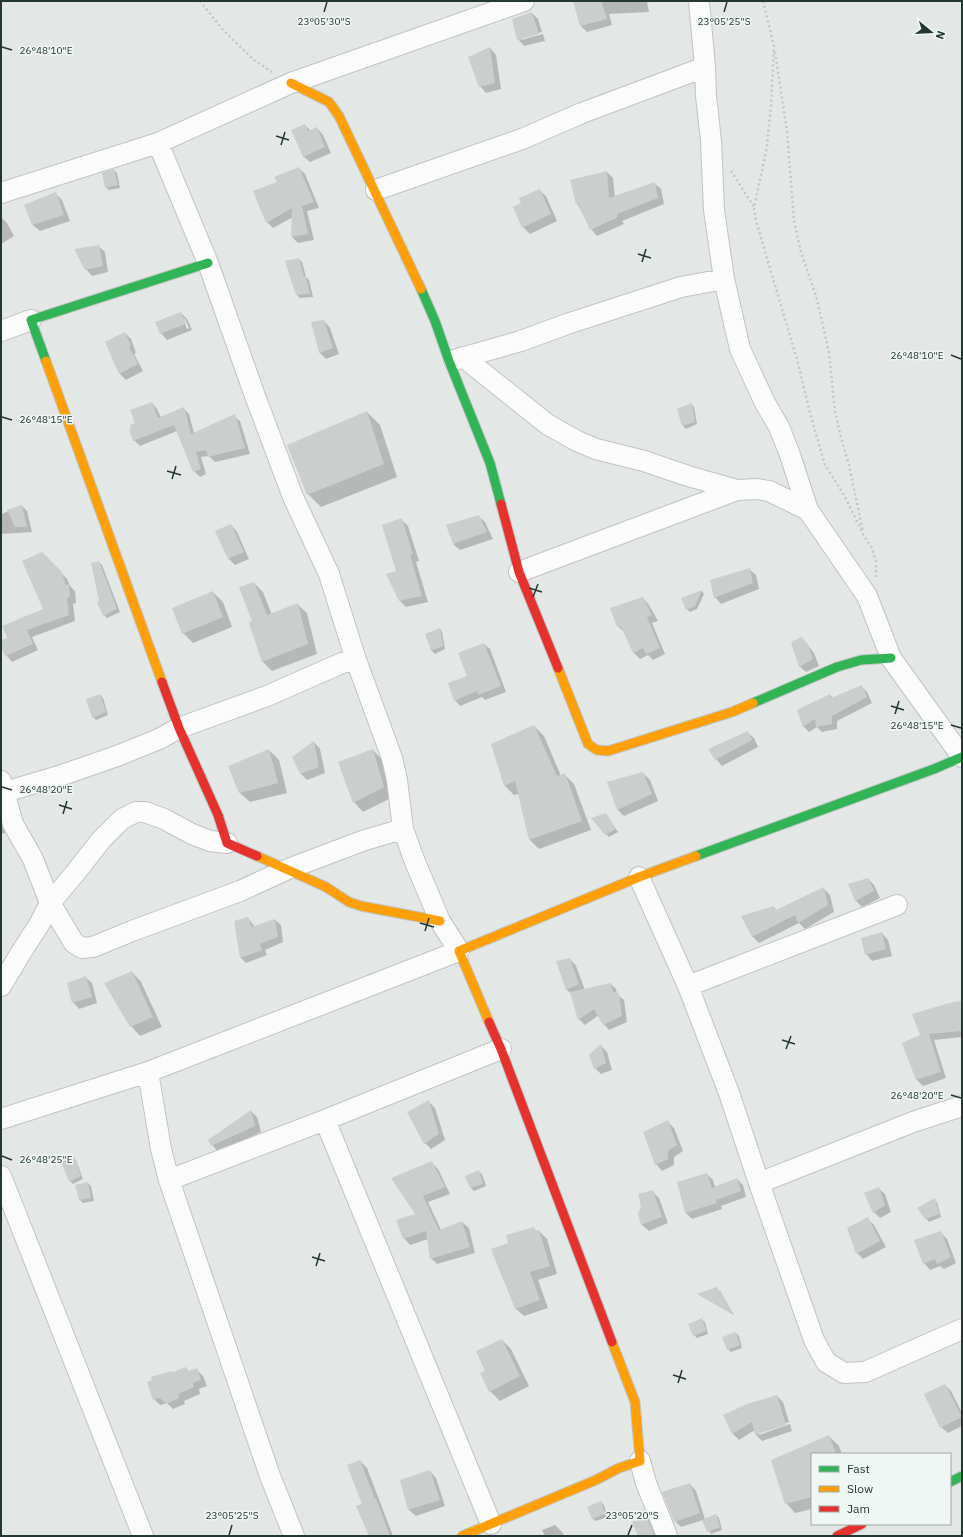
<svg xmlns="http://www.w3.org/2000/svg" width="963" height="1537" viewBox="0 0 963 1537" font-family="'IBM Plex Sans',sans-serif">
<rect width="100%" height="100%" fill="#e3e7e5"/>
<path fill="#0003" fill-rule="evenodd" d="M574,1H647L649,12L609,14L612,25L587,32L581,26Z
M532,13L538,19L542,32L521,38V40L543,34L545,41L524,46L518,39Z
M490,48L496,55L501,89L486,93L480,86Z
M305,125L311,131L317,128L323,135L331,153L310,162L303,156Z
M299,168L305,174L319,208L307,211L314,240L298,243L292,237L293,217L273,228L267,222L278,182Z
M114,170L117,173L120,188L109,190L106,187Z
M607,172L613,178L615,197L654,183L661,189L664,204L622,221L624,224L597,236L591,229L577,203L571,181Z
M539,190L546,196L557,221L530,234L523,227L522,203Z
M56,194L62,200L70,221L40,231L33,225L25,205Z
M1,217L7,223L14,236L1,244Z
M98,246L105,252L108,272L92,276L86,269Z
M299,259L302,262L306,277L309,280L313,297L300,298L297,295Z
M181,313L187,319L192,330L167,340L161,333ZM183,319H185L189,328L187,329Z
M324,321L330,328L339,354L326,359L320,353L312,323Z
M125,333L131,339L136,353L134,354L143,371L126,380L120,374Z
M152,403L157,409L161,418L183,408L189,414L194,433L234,416L240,421L250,454L215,462L209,456L201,457L206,474L200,477L194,471L177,431L140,446L134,440L136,423Z
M691,404L694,407L697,424L686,429L683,426L678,409Z
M367,412L380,425L397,477L321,507L308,494Z
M22,506L27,511L32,532L1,534V514Z
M478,516L485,522L493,539L460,550L453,544Z
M402,520L408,526L419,561L416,562L428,602L406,607L400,601L397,572Z
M231,525L237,532L249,559L235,565L229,559L217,531Z
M42,553L67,579L70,586L75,591L76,603L73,604L75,621L32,637L38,650L12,662L6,655L1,641L8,638L44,610Z
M99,562L102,565L120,612L107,618L104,615Z
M749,569L756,575L759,589L721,604L715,597Z
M254,583L263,592L272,615L297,604L307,613L317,654L272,671L263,662L250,623L253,622Z
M702,591L704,594L697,609L690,612L687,609L682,598Z
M213,592L223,602L232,627L193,643L183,633Z
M643,598L649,605L658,621L652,623L665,654L653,660L648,655L640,659L633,652L625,633L618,626Z
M440,629L442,632L445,649L435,654L432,651L426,634Z
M802,638L814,653L819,666L806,672L799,666Z
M484,644L490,649L506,692L485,700L482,697L460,706L455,700L469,676Z
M862,687L867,692L872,703L837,721V729L822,732L817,727L809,732L804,727L799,711L830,695L833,698Z
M100,695L103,698L108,715L96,720L93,717Z
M534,726L544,736L561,776L565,775L574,784L591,830L539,849L530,840L519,794L514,795L505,786L492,744Z
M747,732L754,738L758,747L722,766L716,759Z
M314,742L320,749L325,773L307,780L301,774L293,757Z
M269,750L279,760L287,793L250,802L240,793Z
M373,750L382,760L393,797L363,812L354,802Z
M643,773L650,780L658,801L624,816L618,810L608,782Z
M606,814L618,832L609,837L606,834Z
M1,817L6,833L1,834Z
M868,879L874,885L880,898L862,907L856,901L849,884Z
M823,888L830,895L834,912L805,929L799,923L759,943L753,937L742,917L774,908L777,910Z
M248,918L255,927L275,920L281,925L283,942L265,950L267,955L246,963L241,958Z
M882,933L888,940L892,956L872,961L866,954Z
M570,959L576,966L585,990L611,984L616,989L617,994L624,1000L627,1022L609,1030L604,1024L599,1015L585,1025L579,1019L571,994L567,990Z
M132,972L141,982L162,1027L140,1036L131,1026Z
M85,977L92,983L97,1003L79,1009L73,1002Z
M962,1002V1037L934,1040L946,1078L923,1086L917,1080L904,1043L921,1035Z
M601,1046L607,1052L612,1070L601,1074L595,1068Z
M429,1102L435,1108L445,1140L431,1149L425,1143Z
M251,1111L257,1117L261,1132L218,1152L209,1141Z
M668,1122L674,1128L683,1151L674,1157V1165L662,1171L656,1164Z
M73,1157L76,1160L83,1179L73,1184L70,1181Z
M431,1162L438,1169L450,1194L428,1202L441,1230L462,1222L469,1228L475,1253L437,1264L431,1258L428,1239L410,1245L404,1238L416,1214Z
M479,1172L482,1174L486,1186L474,1191L471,1188L466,1177Z
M707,1174L713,1180L715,1187L737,1179L743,1185L746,1197L721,1206L722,1209L692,1219L686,1213L678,1183Z
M88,1183L91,1186L94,1201L83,1203L80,1200L76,1185Z
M878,1188L885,1194L891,1212L880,1218L874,1212Z
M652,1191L659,1198L668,1223L649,1231L642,1225L639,1214Z
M934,1199L937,1202L941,1217L929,1222L918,1208Z
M868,1219L874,1225L886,1247L863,1259L857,1253Z
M533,1228L537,1232L539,1231L547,1239L557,1274L538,1280L548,1308L524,1316L515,1308L492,1249L509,1243Z
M940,1232L947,1239L956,1263L944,1269L940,1266L930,1270L924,1263Z
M720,1291L734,1315L701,1296Z
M702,1320L705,1322L708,1334L697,1338L694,1335Z
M736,1333L739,1336L742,1348L731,1352L728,1349Z
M502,1340L511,1349L529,1386L500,1401L490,1391L487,1371Z
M186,1368L189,1372L196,1369L203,1376L207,1386L199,1389L200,1394L184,1401L185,1404L173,1409L167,1403L160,1405L154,1399L173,1373Z
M945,1385L951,1391L962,1413V1426L948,1433L941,1427Z
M777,1396L783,1402L789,1422L759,1433V1435L790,1424L792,1431L762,1441L756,1435L755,1430L739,1440L733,1434L724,1415Z
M829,1436L839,1446L842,1454H812V1509L795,1513L786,1503L772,1460Z
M360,1461L367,1468L393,1536H371L363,1505Z
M430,1471L436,1478L445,1506L416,1516L409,1510L401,1480Z
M690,1484L696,1491L705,1519L716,1515L719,1518L722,1530L711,1534L703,1520L681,1527L675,1521Z
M601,1502L604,1505L607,1517L596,1521L593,1519L588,1508Z
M647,1518L653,1524L658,1536H639Z
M555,1525L563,1533L564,1536H545L542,1530Z"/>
<path fill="#cacecc" d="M573,1H601L607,19L580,26Z
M532,12L539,34L517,40L512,19Z
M490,47L495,83L479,87L468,57Z
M305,124L308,131L317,127L325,147L303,157L291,130Z
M299,167L314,202L302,206L308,234L291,237L292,208L266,223L253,191L277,182L274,177Z
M114,169L118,185L105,188L102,173Z
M607,171L609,198L655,182L658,198L617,214L618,217L590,230L578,203L576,204L570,180Z
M540,189L551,214L522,228L513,207L521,203L519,198Z
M56,192L64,215L32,225L24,205Z
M99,245L103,266L85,270L74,249Z
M299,258L304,276H306L310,294L296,295L289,274L285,261Z
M181,312L186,324L160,334L155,322Z
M324,320L333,348L319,353L311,322Z
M125,332L131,346L129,347L138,364L119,374L105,342Z
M152,402L158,418L184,407L191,434L235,414L245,448L208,457L206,450L196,452L201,469L193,472L174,425L133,441L129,430L131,429L130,425L135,423L130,410Z
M692,403L695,422L682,426L677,409Z
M367,411L384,464L307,495L287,445Z
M22,505L27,527H15L7,510Z
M479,515L487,532L453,544L446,525Z
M402,518L413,555H410L422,596L399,601L386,574L396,571L382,525Z
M231,524L244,552L228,559L215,531Z
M42,552L61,571L66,585L69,584L70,597L67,598L69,615L27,630L33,644L5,656L1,647V640L7,638L2,626L43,609L22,561Z
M99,561L117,609L103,616L97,602L99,601L91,563Z
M750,568L753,583L714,598L710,580Z
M254,582L267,615L298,603L308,644L262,662L249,623L252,621L239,587Z
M702,590L695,606L686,610L681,598Z
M213,591L223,617L182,634L172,608Z
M643,597L652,615L647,617L660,648L646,654L643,648L633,653L621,626L617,627L610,608Z
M440,628L443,646L431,651L425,634Z
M802,637L808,645L813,659L799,667L791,642Z
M484,643L501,686L478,695L477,691L454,701L448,683L467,676L458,653Z
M862,685L867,697L832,716V724L816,727L815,719L803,727L797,710L830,694L831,698Z
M100,694L106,712L92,718L86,699Z
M534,725L557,776L565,773L582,821L529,840L515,781L504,786L491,744Z
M748,731L752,740L715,760L708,749Z
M314,741L319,767L300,774L292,757Z
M269,749L278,783L239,793L228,766Z
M373,749L384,787L353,803L338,762Z
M643,772L652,794L617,810L607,782Z
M606,813L616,829L605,835L591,818Z
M868,878L874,891L855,901L848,884Z
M824,887L828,905L798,923L795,915L752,937L741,916L774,906L776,910Z
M248,917L252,927L275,919L278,937L260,944L262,950L240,958L234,921Z
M882,932L886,949L865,955L861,938Z
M570,958L579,984L566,990L556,961Z
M132,971L153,1017L130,1027L104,983Z
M86,976L92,997L72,1003L67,983Z
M611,983L613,992L619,993L622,1016L603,1025L594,1009L578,1020L570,992Z
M962,1001V1031L929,1034L941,1072L916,1080L902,1043L920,1035L912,1014L949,1003Z
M601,1044L606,1063L594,1069L589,1055Z
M429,1100L439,1134L424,1144L407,1112Z
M251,1110L255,1126L211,1146L208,1140Z
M668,1120L677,1145L668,1151V1159L655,1165L643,1132Z
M74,1156L81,1176L69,1182L61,1161Z
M432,1161L445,1187L423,1196L439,1230L462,1221L470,1247L430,1259L426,1231L403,1239L396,1220L415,1214L391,1178Z
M479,1170L483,1184L470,1188L465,1176Z
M707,1173L712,1188L737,1178L741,1191L716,1200L717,1203L685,1213L677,1182Z
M88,1182L91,1198L79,1200L75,1185Z
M879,1187L885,1205L873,1213L864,1193Z
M653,1190L662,1217L641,1225L638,1214L641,1206L638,1194Z
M935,1198L939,1214L925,1219L917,1208Z
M868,1217L880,1241L856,1254L847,1228Z
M534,1227L535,1231L539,1230L550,1266L530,1272L540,1300L515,1309L505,1281L504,1282L491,1249L508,1243L506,1235Z
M941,1231L951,1257L937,1264L935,1259L923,1264L914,1240Z
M717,1287L733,1314L697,1294Z
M702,1318L706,1331L693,1336L688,1324Z
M736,1332L740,1345L727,1350L722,1337Z
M502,1339L520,1376L489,1392L480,1373L485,1371L476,1351Z
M186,1367L188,1371L197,1368L201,1380L193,1383L194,1387L178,1394L179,1398L166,1404L160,1398L153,1400L147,1382L152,1380L151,1377L172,1371L173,1372Z
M945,1384L962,1417L940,1428L924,1394Z
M777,1395L786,1425L755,1435L752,1422L732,1434L723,1415L747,1404Z
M829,1435L836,1454H812V1497L785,1504L771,1460Z
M360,1460L375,1499L376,1498L390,1536H369L356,1506L362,1504L347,1465Z
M430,1470L440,1500L408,1510L400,1480Z
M690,1483L700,1513L674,1522L662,1492Z
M601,1501L605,1514L592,1519L587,1507Z
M716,1514L720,1527L707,1532L702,1520Z
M647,1517L655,1536H638L632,1522Z"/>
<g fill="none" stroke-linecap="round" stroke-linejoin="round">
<defs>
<path id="street" d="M705,67L706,96L711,141L714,210L724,279L740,349L765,403L779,427L789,452L808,510
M376,190L522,139L582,113L705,67L699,1
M1,193L158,143L291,83L524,1
M1,331L31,320
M463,357L547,424L577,441L596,449L644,461L688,476L737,490
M454,360L521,341L567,324L681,287L724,279
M519,572L737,490L757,489L769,491L808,510L867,596L891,658L962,757
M1,781L13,824L33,859L50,903L74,943L82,948L93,947L132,931L240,891L288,869L365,840L403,829
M5,792L62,775L117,756L159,739L179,728L267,696L342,663L356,660L329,574L293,497L255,396L208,263L158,143
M639,877L688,986L729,1093L759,1183L814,1340L826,1362L844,1373L865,1372L962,1329
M1,986L22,951L40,923L50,903L76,872L101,840L122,819L136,812H145L164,819L192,834L210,841L227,843
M688,986L897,905
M148,1072L161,1149L169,1180L270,1476L294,1536
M1,1119L148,1072L459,951L440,921L415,862L403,829L397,780L392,758L356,660
M1,1176L143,1536
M169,1180L325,1120
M759,1183L913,1122L962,1106
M640,1461L646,1483L667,1536
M491,1524L325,1120L501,1049"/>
<path id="fast" d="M421,289L435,321L449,361L490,463L501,504
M46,361L31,320L208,263
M753,703L837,667L861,660L891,658
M696,856L934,769L962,757
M950,1482L962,1476"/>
<path id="slow" d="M291,83L329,102L339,116L421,289
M46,361L162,682
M558,668L588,744L597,750L608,751L732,712L753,703
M257,856L326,887L349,902L361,906L440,921
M489,1022L459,951L639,877L696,856
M462,1536L596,1480L619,1468L640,1461L635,1402L612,1342"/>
<path id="jam" d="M501,504L519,572L558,668
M162,682L179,728L218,815L227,843L257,856
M489,1022L501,1049L612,1342
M837,1536L862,1524"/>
</defs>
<use href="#street" stroke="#c0c4c2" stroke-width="22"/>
<use href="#fast" stroke="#bfc5c2" stroke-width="11"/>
<use href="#slow" stroke="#bfc5c2" stroke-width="11"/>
<use href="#jam" stroke="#bfc5c2" stroke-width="11"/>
<path stroke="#c0c7c5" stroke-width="2.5" stroke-dasharray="2 3" stroke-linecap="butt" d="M200,1L223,30L254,60L272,72
M763,1L774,46L771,105L767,147L754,208L756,221L798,363L810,413L825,465L844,495L864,536L872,548L876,562V577
M775,52L787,131L794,221L801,252L816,296L829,352L835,411L840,434L849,465L863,532
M731,171L754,207"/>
<use href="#street" stroke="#fbfbfb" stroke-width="20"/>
<use href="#fast" stroke="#30b455" stroke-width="9"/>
<use href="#slow" stroke="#ff9f0a" stroke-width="9"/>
<use href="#jam" stroke="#e5322d" stroke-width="9"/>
</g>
<path fill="none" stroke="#233832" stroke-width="1.5" d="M324,12L327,2M724,12L727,2M2,47L12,50M276,136L289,140M281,145L285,132M638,254L651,258M642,262L646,249M951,355L961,359M2,417L12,420M167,471L181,475M172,479L176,466M529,588L542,592M533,597L538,584M891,706L904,710M895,714L899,701M951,725L961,728M2,787L12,790M59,805L72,809M63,814L67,801M420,923L434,927M425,931L429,918M782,1040L795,1044M786,1049L791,1036M951,1095L961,1098M2,1156L12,1160M312,1257L325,1261M316,1266L320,1253M673,1375L686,1379M678,1383L682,1370M229,1535L232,1525M628,1535L632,1525"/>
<g font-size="10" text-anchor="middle" fill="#233832" stroke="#f0f6f3" stroke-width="3" stroke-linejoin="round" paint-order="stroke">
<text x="324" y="25">23°05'30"S</text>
<text x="724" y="25">23°05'25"S</text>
<text x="46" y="54">26°48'10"E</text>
<text x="917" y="359">26°48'10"E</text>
<text x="46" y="423">26°48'15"E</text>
<text x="917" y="729">26°48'15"E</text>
<text x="46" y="793">26°48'20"E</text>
<text x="917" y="1099">26°48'20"E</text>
<text x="46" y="1163">26°48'25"E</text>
<text x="232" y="1519">23°05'25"S</text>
<text x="632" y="1519">23°05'20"S</text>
</g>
<rect width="963" height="1537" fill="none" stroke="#233832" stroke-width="4"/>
<rect x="811" y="1453" width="140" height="72" fill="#f0f6f3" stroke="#9eaaa6"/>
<rect x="819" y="1466" width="20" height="6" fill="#30b455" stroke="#9eaaa6"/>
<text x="847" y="1473" font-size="12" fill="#233832">Fast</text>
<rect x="819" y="1486" width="20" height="6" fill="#ff9f0a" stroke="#9eaaa6"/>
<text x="847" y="1493" font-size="12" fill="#233832">Slow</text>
<rect x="819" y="1506" width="20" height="6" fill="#e5322d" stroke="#9eaaa6"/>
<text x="847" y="1513" font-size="12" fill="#233832">Jam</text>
<g transform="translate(931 32) rotate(108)" stroke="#f0f6f3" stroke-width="3" paint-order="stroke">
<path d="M0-3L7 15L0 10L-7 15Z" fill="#233832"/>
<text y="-6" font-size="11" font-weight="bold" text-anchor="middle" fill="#233832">N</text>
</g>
</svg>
